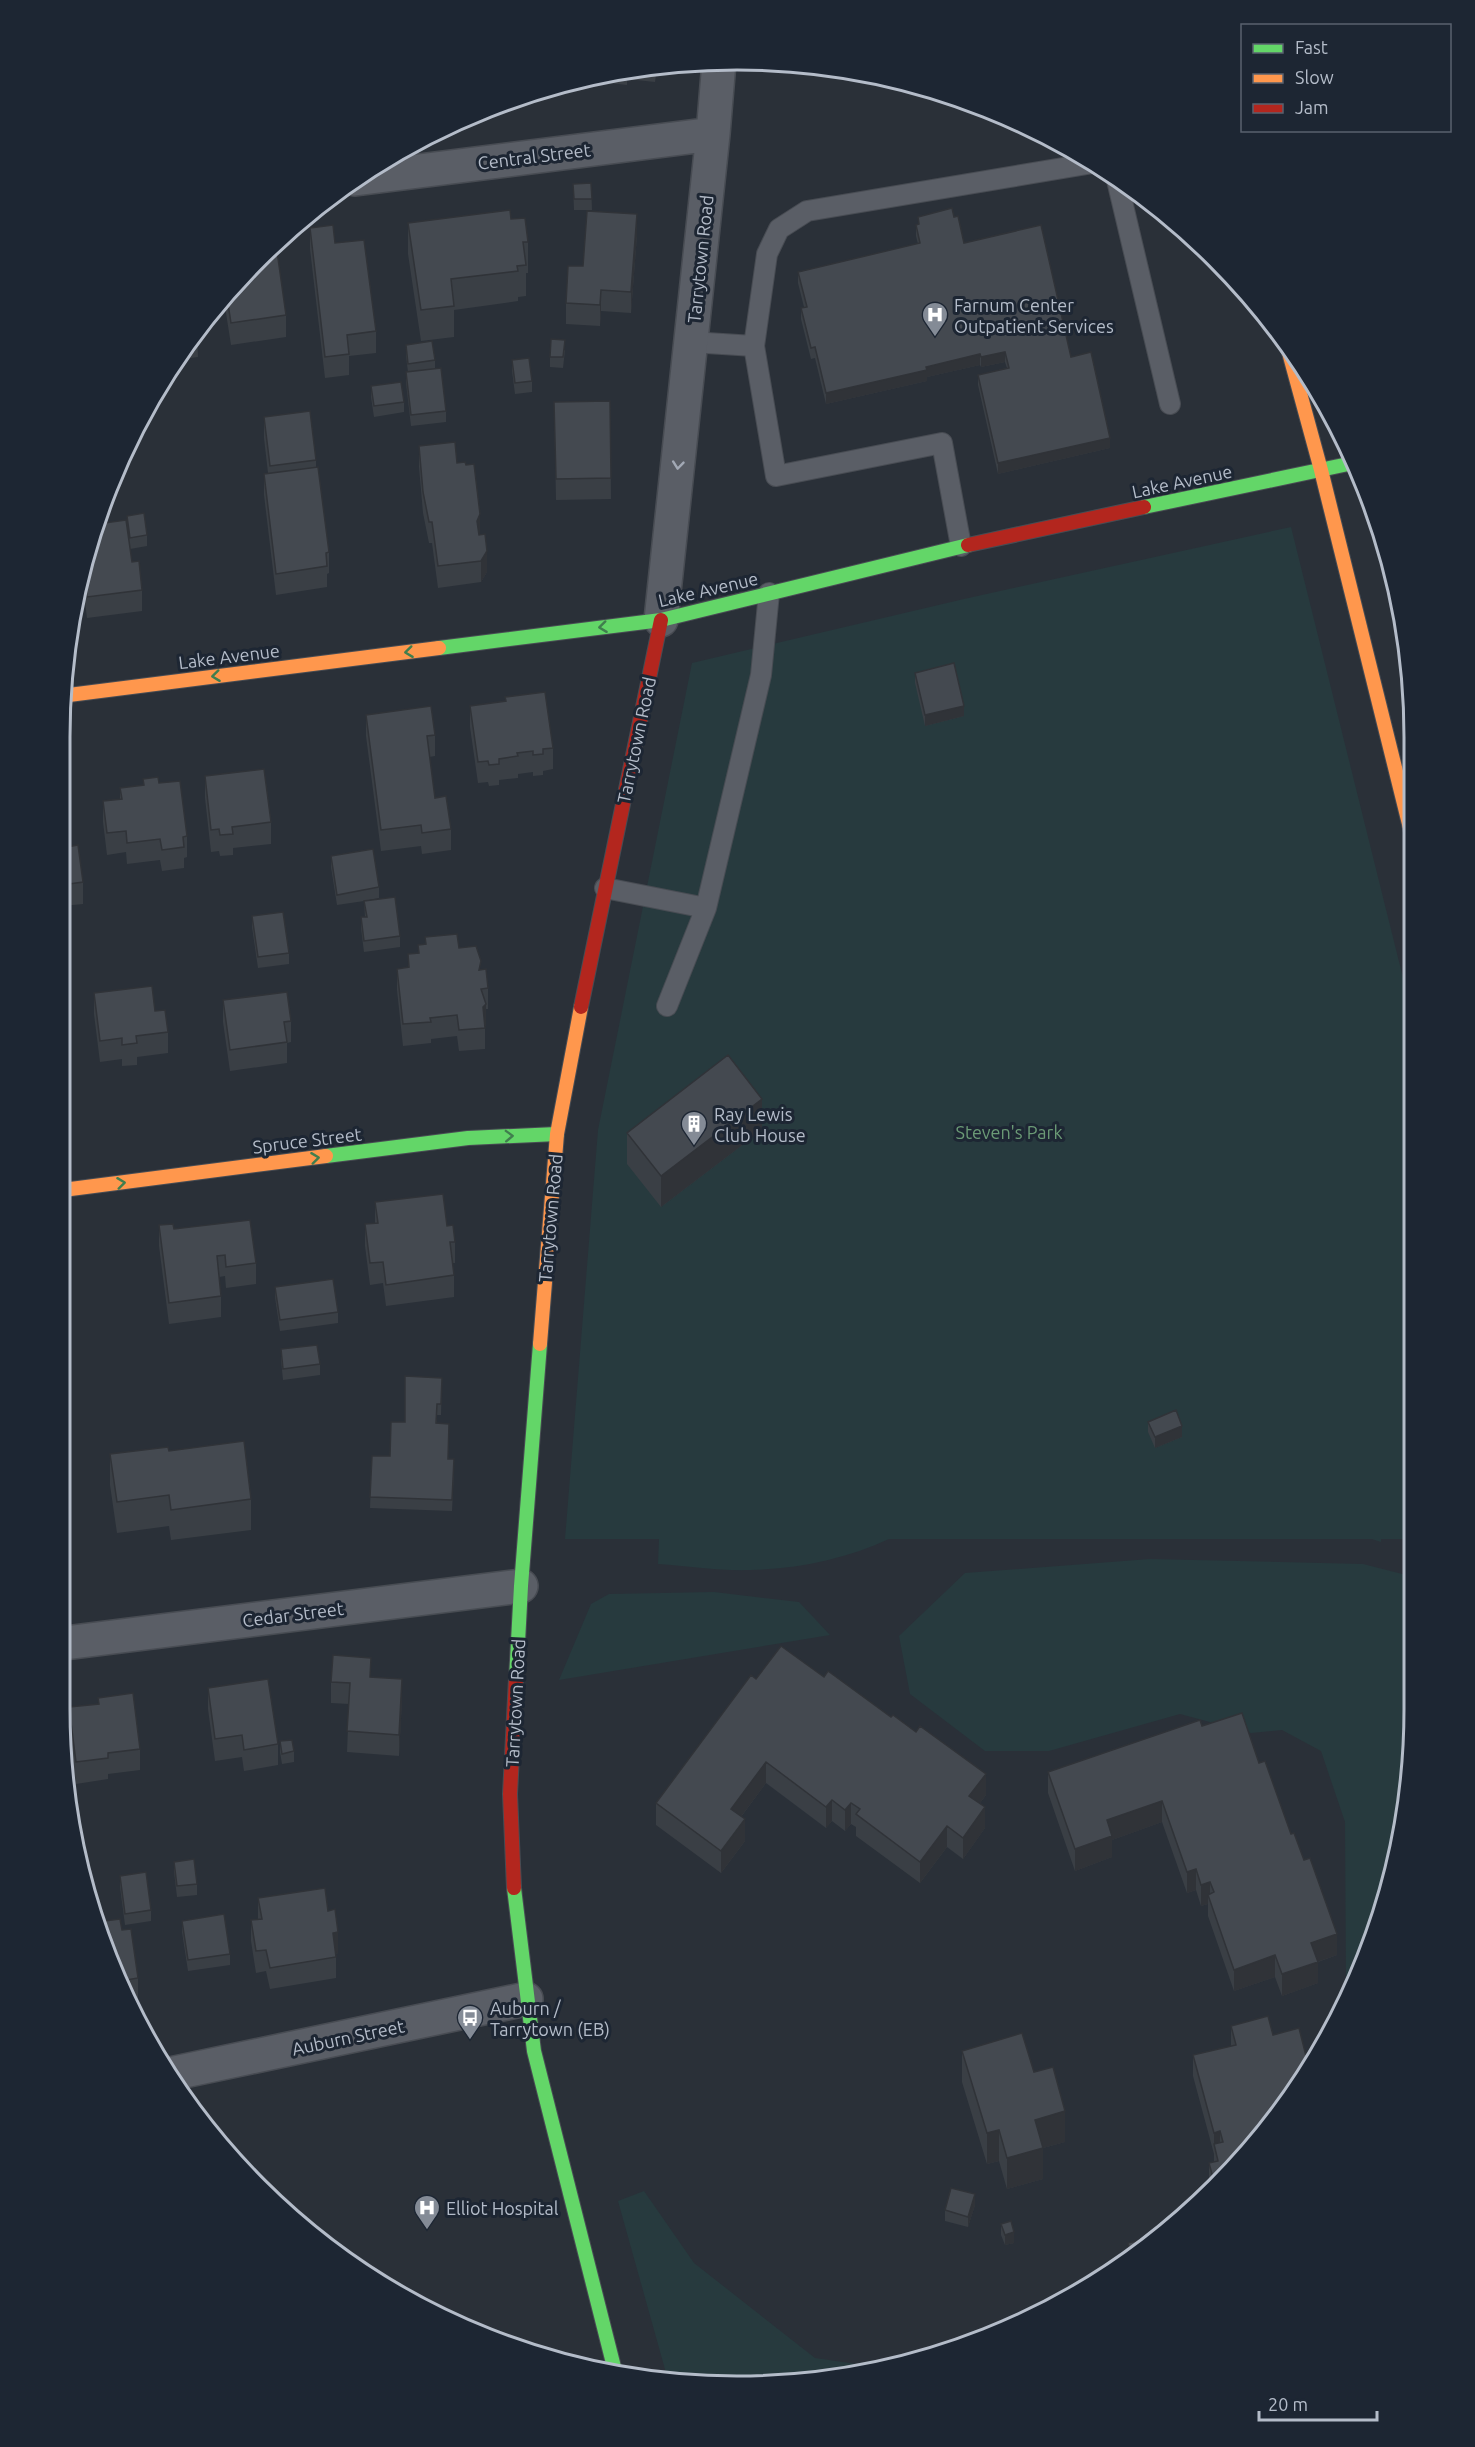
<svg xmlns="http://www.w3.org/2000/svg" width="1475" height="2447" viewBox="0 0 1475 2447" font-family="Ubuntu,sans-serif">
<rect width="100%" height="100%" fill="#2a3038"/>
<path fill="#273a3e" d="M1291,527L1414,1022V1539H1381V1542L1372,1539H889C846,1559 798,1569 750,1570C720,1571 688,1566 658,1564L659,1539H565L598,1130L692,663L964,599Z
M1150,1559L1363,1564L1414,1577V1754L1379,1928L1349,1989L1346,1984L1345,1822L1321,1751L1282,1730L1251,1733L1180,1714L1049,1751H985L910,1694L899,1636L965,1573Z
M714,1592L799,1602L830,1635L559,1680L591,1604L609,1594Z
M644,2191L694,2263L815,2358L884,2368L826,2381L737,2387L668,2380L618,2201Z"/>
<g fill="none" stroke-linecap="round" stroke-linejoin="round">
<defs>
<path id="lane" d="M1116,176L1170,404
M691,342L754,346
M961,546L942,443L776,476L754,346L767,254L779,229L807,211L1093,163
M605,888L706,908L761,675L769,593
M667,1006L706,908"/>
<path id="street" d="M355,179L713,134
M661,620L713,134L719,62
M65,1643L521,1586
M170,2074L526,1999"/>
<path id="fast" d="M1144,507L1353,463
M439,648L661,620L968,545
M326,1156L468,1138L557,1134
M516,1679L521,1586L540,1344
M514,1888L534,2051L616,2375"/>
<path id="slow" d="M1288,349L1321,470L1414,844
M61,696L439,648
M63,1190L326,1156
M540,1344L557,1134L581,1007"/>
<path id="jam" d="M968,545L1144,507
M581,1007L661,620
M514,1888L510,1794L516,1679"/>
</defs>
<use href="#lane" stroke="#484c53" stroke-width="22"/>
<use href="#street" stroke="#484c53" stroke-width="36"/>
<use href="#fast" stroke="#484c53" stroke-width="16"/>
<use href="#slow" stroke="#484c53" stroke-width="16"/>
<use href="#jam" stroke="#484c53" stroke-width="16"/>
<use href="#lane" stroke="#5a5e66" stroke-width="20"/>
<use href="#street" stroke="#5a5e66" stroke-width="33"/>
<use href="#fast" stroke="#63d668" stroke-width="14"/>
<use href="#slow" stroke="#ff974d" stroke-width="14"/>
<use href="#jam" stroke="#b3261e" stroke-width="14"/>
</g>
<path fill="#3a3f45" d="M657,68L655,82L627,79V85L601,82V84L577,83V82L606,73Z
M591,183L592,210H574L573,184Z
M918,217H954L964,243L1071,357L1110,448L998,474L978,385V375L1007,368L1005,362L981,367L980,365L927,377V381L826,404L815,358L811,359L801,319V308L804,307L798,283V272L918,244L916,236V225H918Z
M511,219L528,242V273H526V296L518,297V301L454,310V337L421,341L408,254V223Z
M310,228L335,243L376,331V353L349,356V375L325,378L310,249Z
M637,235L631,313L601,311L600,326L566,324V303L583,266Z
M259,258L286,315V337L231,345L224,300Z
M197,333L198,357L175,360Z
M406,345L435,360V369L446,411V422L411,426L406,383V372H408L406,356Z
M565,350L563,368L550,367V357Z
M512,360L532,381V392L515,394L512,371Z
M371,386L404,402V412L374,417L371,397Z
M610,401L611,499L556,500L554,402Z
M264,417L316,460V467L329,552V573L327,574V587L276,595L264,495V474L268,473L264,438Z
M419,446L457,463L480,535L487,572L481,582L438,588L432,543H429L423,513L419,467Z
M127,516L147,535V546L130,549L132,562L142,590V611L87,618L83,586L96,519L105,523L127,525Z
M915,673L964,716L925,726L915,683Z
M470,706L553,748V769L543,771V775L533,776V772L518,774V778L499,780V785L489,786L488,782L478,783L470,727Z
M366,715L435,735V756L429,757L435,798L451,829V850L422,854L421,846L381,851L366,736Z
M205,776L271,822V844L233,848V855L220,856L219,851L211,852L205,798Z
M143,779L159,783L187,836V857L184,858V868L162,871L160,860L127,864L126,852L107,855L103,822V801L120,799V788L143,785Z
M62,848L83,882V904L62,906Z
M331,856L379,887V898L369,900L400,936V947L364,952L361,928V917H365L364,901L337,905L331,867Z
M252,916L289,953V964L258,968L252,927Z
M425,937L459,948L481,970L488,988V1009H486V1025L485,1026V1049L459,1051L457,1036L431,1039V1043L403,1046L397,990V969L408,967V954L418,953V945L425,944Z
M94,993L155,1011L168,1032V1053L137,1057V1065L122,1066V1059L100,1062L94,1014Z
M223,1000L291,1021V1042L287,1043V1063L230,1071L223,1022Z
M762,1130L661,1207L627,1164V1133Z
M375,1202L447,1226L455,1242V1263H452L454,1275V1297L386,1306L383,1283L370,1285L365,1246V1224L375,1223Z
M159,1225L174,1229L256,1263V1284L226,1288L225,1276L219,1277L221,1296V1317L169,1324L159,1246Z
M64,1269L71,1326V1348H64Z
M275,1287L338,1312V1323L280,1331L275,1297Z
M281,1349L320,1364V1375L283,1380L281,1360Z
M442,1378L441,1415H437V1423L449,1459L454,1469L452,1511L370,1508L372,1456H390L405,1422Z
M1148,1422L1182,1437L1155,1448L1148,1432Z
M169,1451L251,1499V1530L171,1540L169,1526L117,1533L110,1485V1454Z
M371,1677L402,1700L399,1756L347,1752L349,1704L331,1703V1682Z
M756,1679L986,1795L980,1803L985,1828L963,1859L947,1847L920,1883L856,1836V1827L851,1824L845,1831L832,1821L826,1828L766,1783L741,1817L745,1841L721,1873L656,1825V1803Z
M208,1688L278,1744V1765L244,1771L242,1757L215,1761L208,1709Z
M98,1698L140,1749V1770L108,1774V1779L76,1784L69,1728V1707L98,1704Z
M1202,1726L1259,1763L1291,1834L1337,1955L1318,1962V1983L1282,1996L1275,1977L1234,1991L1208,1916V1904L1201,1906L1196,1890L1187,1893L1162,1822L1112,1840V1857L1075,1871L1048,1793V1772Z
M280,1741L294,1751V1762L282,1764L280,1752Z
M74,1833L84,1850V1861H81Z
M174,1862L197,1884V1895L177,1897L174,1872Z
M120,1876L151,1910V1921L125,1925L120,1887Z
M258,1898L328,1911L338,1953L336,1954V1978L270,1989L266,1971L256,1973L251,1941V1920L258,1919Z
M182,1921L230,1954V1965L188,1971L182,1932Z
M97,1922L122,1930L138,1978V1999L126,2001L97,1930Z
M1268,2016L1217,2188L1211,2193L1209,2184V2163L1214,2162V2154L1193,2076V2055L1231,2046V2026Z
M962,2051L1034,2072L1065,2142L1043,2148V2179L1007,2189L999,2161L987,2164L962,2082Z
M975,2205L968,2227L945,2221V2210Z
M1001,2224L1014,2243L1005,2245L1001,2235Z
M1128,2243L1150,2247L1128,2260Z"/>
<path fill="#303338" d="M637,214V235L631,313V292Z
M601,290V311L600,326V305Z
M1005,352V362L981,367V357Z
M980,354V365L927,377V381L826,404V393L926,367Z
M1110,438V448L998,474V463Z
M480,514V536L477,542V521Z
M487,551V572L481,582V561Z
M964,706V716L925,726V715Z
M486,1004V1025L483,1029V1007Z
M762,1099V1130L661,1207V1176Z
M1182,1426V1437L1155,1448V1437Z
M402,1679V1700L399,1756V1735Z
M766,1762V1783L731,1830V1809Z
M986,1774V1795L969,1817V1796Z
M832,1800V1821L826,1828V1807Z
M1162,1801V1822L1112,1840V1857L1075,1871V1849L1107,1820Z
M851,1803V1824L845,1831V1810Z
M985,1807V1828L963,1859V1838Z
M745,1819V1841L721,1873V1851Z
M947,1826V1847L920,1883V1862Z
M1196,1869V1890L1187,1893V1872Z
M1210,1882V1901L1208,1895V1904L1201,1906V1885Z
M338,1932V1953L333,1955V1933Z
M1337,1934V1955L1311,1964V1943Z
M1275,1955V1977L1234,1991V1970Z
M1318,1962V1983L1282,1996V1974Z
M1065,2111V2142L1043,2148V2179L1007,2189V2158L1035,2120Z
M999,2130V2161L987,2164V2133Z
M1220,2131V2152L1214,2144V2133Z
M975,2194V2205L968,2227V2217Z
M1014,2232V2243L1005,2245V2235Z"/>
<path fill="#444950" stroke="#303338" stroke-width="1.5" d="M591,183L592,199H574L573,184Z
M952,208L954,217L958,216L964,243L1041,225L1071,357L1091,352L1110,438L998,463L978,375L1009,368L1005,352L981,357L980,354L926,367L927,370L826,393L815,347L811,348L801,308L807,307L798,272L920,243L916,225L919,224L918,217Z
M510,210L511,219L525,218L528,242H523L526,265L517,266L518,271L451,279L454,306L421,310L408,223Z
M587,211L637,214L631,292L601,290L600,305L566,303L568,266H583Z
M333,225L335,243L364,240L376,331L347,335L349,354L325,357L310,228Z
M276,244L286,315L231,323L227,297L259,258Z
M551,339L565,340L563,357H550Z
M432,341L435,360L408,364L406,345Z
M529,358L532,381L515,383L512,360Z
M441,368L446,411L411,415L406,372Z
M401,382L404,402L374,406L371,386Z
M610,401L611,478L556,479L554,402Z
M310,411L316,460L270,466L264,417Z
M455,442L457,463L465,462L466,465L474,464L480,514L477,521L479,535L485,534L487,551L481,561L438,566L432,522H429L423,492L419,446Z
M318,467L329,552L326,553L327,566L276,574L264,474Z
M104,513L105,523L126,520L132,562L139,561L142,590L87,597L84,578L96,519L99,514Z
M144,513L147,535L130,538L127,516Z
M954,663L964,706L925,715L915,673Z
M545,692L553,748L543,749V754L533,755V751L517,753L518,756L499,759V764L489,765L488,761L478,762L470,706L506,701L505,697Z
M431,706L435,735L427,736L435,798L446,796L451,829L422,833L421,825L381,830L366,715Z
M264,769L271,822L232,827L233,834L220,835L219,829L211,830L205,776Z
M158,777L159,783L180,781L187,836L183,837L184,847L162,850L160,839L127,843L126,831L107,833L103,801L122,799L120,788L144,785L143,779Z
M78,845L83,882L62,885V848Z
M373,849L379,887L337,895L331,856Z
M395,897L400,936L364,941L361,917H367L364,901Z
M283,912L289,953L258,957L252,916Z
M457,934L459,948L476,946L481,961L479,970L486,969L488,988L481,989L486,1004L483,1007L485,1028L459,1030L457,1015L430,1018L431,1022L403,1024L397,969L409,967L408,954L419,953L418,945L426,944L425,937Z
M152,986L155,1011L165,1010L168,1032L136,1036L137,1043L122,1045V1038L100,1041L94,993Z
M287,992L291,1021L284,1022L287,1042L230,1050L223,1000Z
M728,1055L762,1099L661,1176L627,1133Z
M443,1194L447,1226L453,1225L455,1242H450L454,1275L386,1285L383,1262L370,1263L365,1224L378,1223L375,1202Z
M250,1220L256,1263L226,1267L225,1255L217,1256L221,1296L169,1303L159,1225L173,1224L174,1229Z
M64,1269L71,1326L64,1327Z
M333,1279L338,1312L280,1320L275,1287Z
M317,1345L320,1364L283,1369L281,1349Z
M405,1376L442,1378L441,1404H437L436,1423L449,1424L448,1459H454L452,1500L370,1497L372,1456H390L391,1422H405Z
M1176,1410L1182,1426L1155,1437L1148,1422Z
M244,1441L251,1499L171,1510L169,1495L117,1502L110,1454L168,1447L169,1451Z
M781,1646L824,1677L828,1671L891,1717L893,1715L916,1732L920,1726L986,1774L969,1796L985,1807L963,1838L947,1826L920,1862L856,1814L860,1809L851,1803L845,1810L832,1800L826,1807L766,1762L731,1809L745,1819L721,1851L656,1803L751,1675L756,1679Z
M333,1655L371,1658L370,1677L402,1679L399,1735L347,1731L350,1683L331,1682Z
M268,1679L278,1744L244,1750L242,1735L215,1739L208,1688Z
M133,1693L140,1749L108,1753V1758L76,1762L69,1707L99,1704L98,1698Z
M1242,1713L1259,1763L1265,1761L1291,1834L1294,1833L1304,1860L1310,1858L1337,1934L1311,1943L1318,1962L1282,1974L1275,1955L1234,1970L1208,1895L1214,1892L1210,1882L1201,1885L1196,1869L1187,1872L1162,1801L1107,1820L1112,1836L1075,1849L1048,1772L1200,1720L1202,1726Z
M292,1740L294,1751L282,1754L280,1741Z
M82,1832L84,1850L78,1851L74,1833Z
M194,1859L197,1884L177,1886L174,1862Z
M146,1872L151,1910L125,1914L120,1876Z
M325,1888L328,1911L335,1909L338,1932L333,1933L336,1957L270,1968L266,1950L256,1951L251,1920L262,1919L258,1898Z
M224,1914L230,1954L188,1960L182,1921Z
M120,1919L122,1930L131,1929L138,1978L120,1981L121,1986L98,1933L97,1922Z
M1268,2016L1273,2035L1299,2028L1309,2068L1301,2086L1216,2189L1209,2163L1218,2161L1214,2144L1223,2142L1220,2131L1214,2133L1193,2055L1236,2045L1231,2026Z
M1022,2033L1034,2072L1053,2067L1065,2111L1035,2120L1043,2148L1007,2158L999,2130L987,2133L962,2051Z
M951,2188L975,2194L968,2217L945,2210Z
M1011,2221L1014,2232L1005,2235L1001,2224Z
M1164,2235L1150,2247L1132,2258L1128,2243Z"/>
<defs><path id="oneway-chevron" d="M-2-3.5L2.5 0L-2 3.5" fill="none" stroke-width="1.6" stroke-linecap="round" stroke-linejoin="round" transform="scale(1.5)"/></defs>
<use stroke="#a2a9b5" href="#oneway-chevron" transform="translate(678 465) rotate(96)"/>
<g stroke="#407e4e">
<use href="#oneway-chevron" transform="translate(603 627) rotate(173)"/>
<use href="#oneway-chevron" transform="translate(409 652) rotate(173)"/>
<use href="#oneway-chevron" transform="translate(216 676) rotate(173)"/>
<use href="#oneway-chevron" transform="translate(509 1136) rotate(-2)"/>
<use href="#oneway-chevron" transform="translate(315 1158) rotate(-7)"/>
<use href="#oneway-chevron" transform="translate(121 1183) rotate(-7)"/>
</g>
<defs>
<symbol id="hospital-pin" viewBox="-11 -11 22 30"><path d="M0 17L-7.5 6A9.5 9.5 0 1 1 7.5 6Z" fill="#848b96" stroke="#1d2633"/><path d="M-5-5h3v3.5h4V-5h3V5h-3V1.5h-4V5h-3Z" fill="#fff"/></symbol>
<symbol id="building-pin" viewBox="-11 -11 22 30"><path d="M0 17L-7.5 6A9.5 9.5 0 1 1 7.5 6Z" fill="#848b96" stroke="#1d2633"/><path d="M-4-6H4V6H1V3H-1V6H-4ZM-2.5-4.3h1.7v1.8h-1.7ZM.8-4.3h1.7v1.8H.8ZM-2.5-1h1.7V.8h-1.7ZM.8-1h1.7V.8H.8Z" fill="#fff"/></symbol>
<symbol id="bus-pin" viewBox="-11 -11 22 30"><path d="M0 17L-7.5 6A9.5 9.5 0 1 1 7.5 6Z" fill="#848b96" stroke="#1d2633"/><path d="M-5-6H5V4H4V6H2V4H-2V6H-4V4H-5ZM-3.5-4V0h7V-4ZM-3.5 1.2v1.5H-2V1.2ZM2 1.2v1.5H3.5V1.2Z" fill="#fff"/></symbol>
</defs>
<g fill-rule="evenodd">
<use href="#hospital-pin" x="920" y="300" width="30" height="40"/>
<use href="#building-pin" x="679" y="1109" width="30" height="40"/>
<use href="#bus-pin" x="455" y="2003" width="30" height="40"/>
<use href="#hospital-pin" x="412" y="2193" width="30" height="40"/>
</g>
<g text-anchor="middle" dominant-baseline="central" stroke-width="6" stroke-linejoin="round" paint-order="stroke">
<g font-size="18" fill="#b4bcc9" stroke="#1d2633">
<text transform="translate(534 156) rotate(-7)">Central Street</text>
<text transform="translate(700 259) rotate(-84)">Tarrytown Road</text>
<text transform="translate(1182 481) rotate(-12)">Lake Avenue</text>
<text transform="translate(708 589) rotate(-13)">Lake Avenue</text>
<text transform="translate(229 656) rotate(-7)">Lake Avenue</text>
<text transform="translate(636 740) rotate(-78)">Tarrytown Road</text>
<text transform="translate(307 1140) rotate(-7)">Spruce Street</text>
<text transform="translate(550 1218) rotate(-85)">Tarrytown Road</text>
<text transform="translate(293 1614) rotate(-7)">Cedar Street</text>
<text transform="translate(515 1703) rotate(-87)">Tarrytown Road</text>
<text transform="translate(348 2037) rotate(-12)">Auburn Street</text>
</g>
<g font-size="18" fill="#b4bcc9" stroke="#1d2633" text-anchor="start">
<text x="954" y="305">Farnum Center<tspan x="954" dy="21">Outpatient Services</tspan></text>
<text x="714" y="1114">Ray Lewis<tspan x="714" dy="21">Club House</tspan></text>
<text x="490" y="2008">Auburn /<tspan x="490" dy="21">Tarrytown (EB)</tspan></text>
<text x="446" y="2208">Elliot Hospital</text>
</g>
<g font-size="18" fill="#6b9a76" stroke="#1d2633">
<text x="1009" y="1132">Steven's Park</text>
</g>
</g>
<path d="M0 0H1475V2447H0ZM737 70H737A667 667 0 0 1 1404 737V1709A667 667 0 0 1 737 2376H737A667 667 0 0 1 70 1709V737A667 667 0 0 1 737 70Z" fill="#1d2633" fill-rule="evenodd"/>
<path fill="none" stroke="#b4bcc9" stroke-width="3" d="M737 70H737A667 667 0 0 1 1404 737V1709A667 667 0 0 1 737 2376H737A667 667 0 0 1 70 1709V737A667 667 0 0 1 737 70Z"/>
<rect x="1241" y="24" width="210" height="108" fill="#1d2633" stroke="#59626f" stroke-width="1.5"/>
<rect x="1253" y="44" width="30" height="9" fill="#63d668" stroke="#59626f" stroke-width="1.5"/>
<text x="1295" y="54" font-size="18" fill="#b4bcc9">Fast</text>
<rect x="1253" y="74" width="30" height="9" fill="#ff974d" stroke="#59626f" stroke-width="1.5"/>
<text x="1295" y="84" font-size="18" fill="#b4bcc9">Slow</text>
<rect x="1253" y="104" width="30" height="9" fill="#b3261e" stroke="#59626f" stroke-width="1.5"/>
<text x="1295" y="114" font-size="18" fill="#b4bcc9">Jam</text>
<path d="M1259 2411v9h118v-9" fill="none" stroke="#b4bcc9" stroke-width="3"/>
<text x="1268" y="2411" font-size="18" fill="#b4bcc9" stroke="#1d2633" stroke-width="4.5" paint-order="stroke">20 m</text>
</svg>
